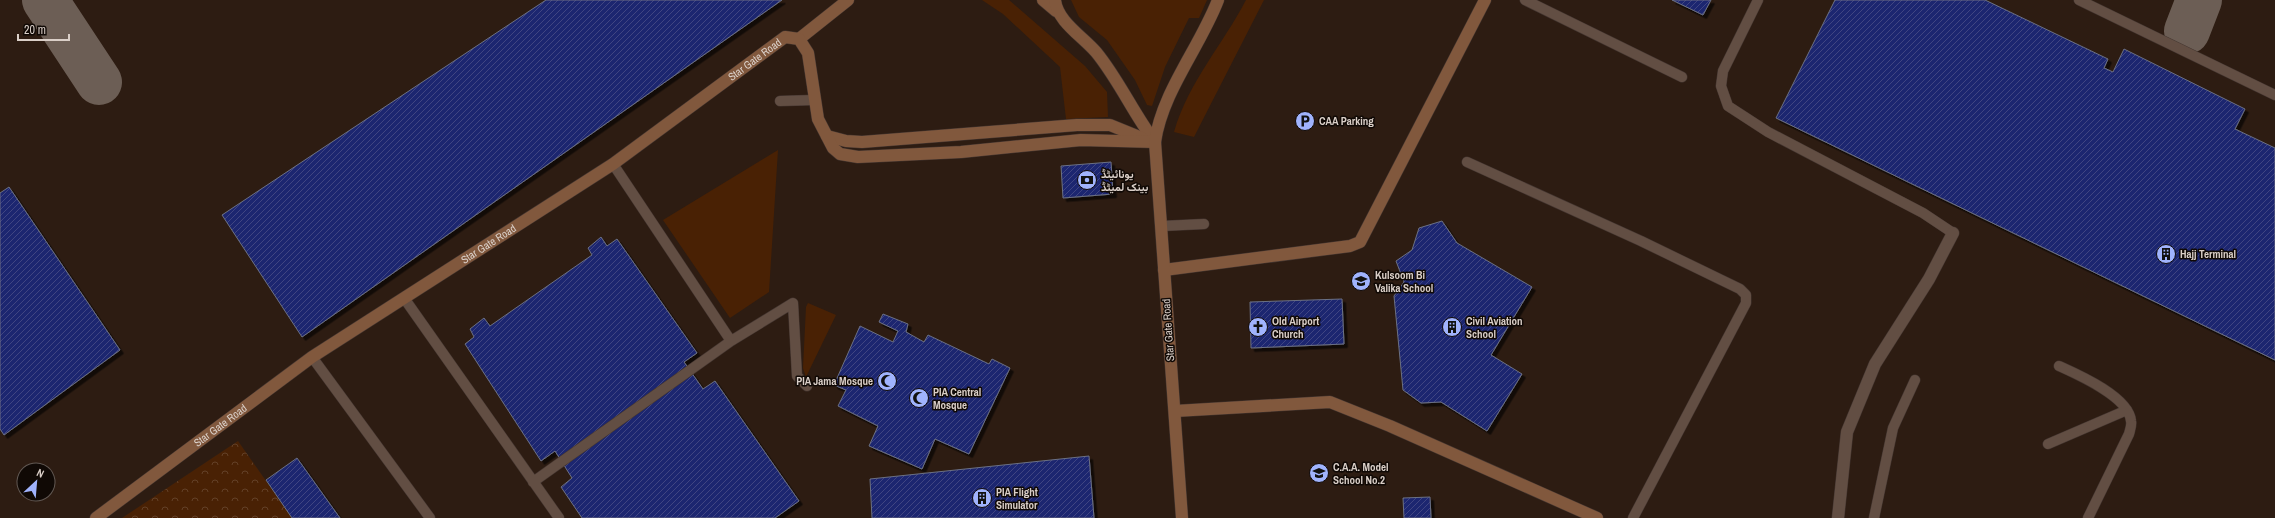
<svg xmlns="http://www.w3.org/2000/svg" width="2275" height="518" viewBox="0 0 2275 518" font-family="'Archivo Narrow',Vazirmatn,sans-serif">
<defs>
<pattern id="forest-crowns" width="20" height="18" patternUnits="userSpaceOnUse"><rect width="20" height="18" fill="#492104"/><path d="M2 6a3 3 0 1 1 6 0M12 15a3 3 0 1 1 6 0" fill="none" stroke="#634027"/></pattern>
<pattern id="building-hatch" width="6" height="6" patternUnits="userSpaceOnUse"><rect width="6" height="6" fill="#1f256f"/><path d="M-1 1l2-2M0 6l6-6M5 7l2-2" fill="none" stroke="#3f4482"/></pattern>
<filter id="shadow"><feDropShadow dx="3.5" dy="3.5" stdDeviation="0" flood-color="#0009"/></filter>
</defs>
<rect width="100%" height="100%" fill="#2d1c12"/>
<path fill="#492104" d="M982,0H1009L1085,66L1107,92L1108,117L1066,119L1060,67L1003,14Z
M1071,0H1207L1199,18H1189L1165,67L1152,106L1147,105L1135,80L1107,40L1079,17Z
M1246,0H1264L1194,137L1174,132C1189,81 1222,46 1246,0Z
M778,150L769,292L730,318L663,220Z
M808,303L836,315L806,377L803,368L806,307Z"/>
<path fill="url(#forest-crowns)" d="M238,441L292,518H122Z"/>
<g fill="none" stroke-linecap="round" stroke-linejoin="round">
<path stroke="#6c5e55" stroke-width="46" d="M45,0L99,82
M2187,31L2199,0"/>
</g>
<path fill="url(#building-hatch)" stroke="#6b7184" filter="url(#shadow)" d="M546,0H782L302,337L222,215Z
M1672,0H1711L1703,15Z
M1835,0H1985L2108,59L2104,68L2113,72L2124,49L2245,109L2235,129L2275,148V360L1776,118Z
M1111,162L1113,194L1063,198L1061,166Z
M9,187L120,350L4,435L0,429V193Z
M1442,221L1457,243L1532,287L1491,355L1522,374L1487,431L1441,402L1421,403L1403,390L1394,296L1404,282L1396,261L1412,250L1419,228Z
M601,237L607,246L617,239L697,353L684,362L703,389L715,381L799,501L775,518H582L561,487L572,478L555,451L541,461L465,344L474,337L470,329L484,318L490,326L592,255L588,248Z
M1342,299L1344,344L1251,348L1250,302Z
M883,314L908,324L906,332L924,342L928,335L989,364L992,359L1010,368L969,454L935,439L922,469L869,446L878,426L838,406L846,390L834,385L860,326L893,342L898,331L879,322Z
M1089,456L1094,518H872L870,479Z
M297,458L340,518H292L266,480Z
M1430,497L1431,518H1404L1403,498Z"/>
<g fill="none" stroke-linecap="round" stroke-linejoin="round">
<defs>
<path id="lane" d="M1525,0L1682,77
M1758,0L1723,71L1721,86L1728,106L1768,132L1923,213L1953,233
M2079,0L2275,95
M780,101L814,100
M1467,162L1641,241L1740,289L1746,295V303L1633,518
M613,164L731,341L793,303L797,376L807,386
M1162,226L1204,224
M404,298L559,518
M312,357L430,518
M2059,366C2079,375 2129,397 2131,421C2132,425 2130,430 2129,434L2088,518
M2048,444L2127,410
M533,482L731,341
M1874,518L1893,428L1915,380"/>
<path id="street" d="M1838,518L1847,432L1875,364L1929,279L1953,233"/>
<g id="secondary">
<path d="M1043,0L1056,11"/>
<path d="M1055,0C1057,21 1082,36 1096,52C1119,80 1133,113 1155,142"/>
<path d="M799,39L848,0"/>
<path d="M827,136L846,141L862,142L1077,125H1110L1142,138"/>
<path d="M1164,270L1350,246L1360,242L1485,0"/>
<path d="M1175,411L1330,402L1390,426L1597,518"/>
<path id="s1" d="M96,518L312,357L613,164L785,37L799,39L808,53L818,119L833,148L840,154L858,157L961,152L1081,140L1155,142"/>
<path d="M1182,518L1155,142C1162,92 1200,47 1218,0"/>
</g>
</defs>
<use href="#lane" stroke="#443631" stroke-width="11"/>
<use href="#street" stroke="#443631" stroke-width="13"/>
<use href="#secondary" stroke="#443631" stroke-width="13"/>
<use href="#lane" stroke="#624e43" stroke-width="10"/>
<use href="#street" stroke="#624e43" stroke-width="12"/>
<use href="#secondary" stroke="#81583d" stroke-width="12"/>
</g>
<defs>
<symbol id="parking-disc" viewBox="-11 -11 22 22"><circle r="9.5" fill="#a0b3fd" stroke="#100905"/><path d="M-3.5-5.5H1a3.5 3.5 0 0 1 0 7H-1V5.5H-3.5ZM-1-3.4V-.6H.8a1.4 1.4 0 0 0 0-2.8Z" fill="#111"/></symbol>
<symbol id="bank-disc" viewBox="-11 -11 22 22"><circle r="9.5" fill="#a0b3fd" stroke="#100905"/><path d="M-6-4H6V4H-6ZM0-2.3a2.3 2.3 0 1 0 0 4.6a2.3 2.3 0 1 0 0-4.6Z" fill="#111"/></symbol>
<symbol id="building-disc" viewBox="-11 -11 22 22"><circle r="9.5" fill="#a0b3fd" stroke="#100905"/><path d="M-4-6H4V6H1V3H-1V6H-4ZM-2.5-4.3h1.7v1.8h-1.7ZM.8-4.3h1.7v1.8H.8ZM-2.5-1h1.7V.8h-1.7ZM.8-1h1.7V.8H.8Z" fill="#111"/></symbol>
<symbol id="school-disc" viewBox="-11 -11 22 22"><circle r="9.5" fill="#a0b3fd" stroke="#100905"/><path d="M0-5L7-2L0 1L-7-2ZM-4 1L0 2.5L4 1V4Q0 6-4 4Z" fill="#111"/></symbol>
<symbol id="church-disc" viewBox="-11 -11 22 22"><circle r="9.5" fill="#a0b3fd" stroke="#100905"/><path d="M-1.2-6h2.4v3.5h3.3v2.4h-3.3V6h-2.4V-.1h-3.3v-2.4h3.3Z" fill="#111"/></symbol>
<symbol id="mosque-disc" viewBox="-11 -11 22 22"><circle r="9.5" fill="#a0b3fd" stroke="#100905"/><path d="M3.5-4.9A6 6 0 1 0 3.5 4.9A5 5 0 1 1 3.5-4.9Z" fill="#111"/></symbol>
</defs>
<g fill-rule="evenodd">
<use href="#parking-disc" x="1294" y="110" width="22" height="22"/>
<use href="#bank-disc" x="1076" y="169" width="22" height="22"/>
<use href="#building-disc" x="2155" y="243" width="22" height="22"/>
<use href="#school-disc" x="1350" y="270" width="22" height="22"/>
<use href="#church-disc" x="1247" y="316" width="22" height="22"/>
<use href="#building-disc" x="1441" y="316" width="22" height="22"/>
<use href="#mosque-disc" x="876" y="370" width="22" height="22"/>
<use href="#mosque-disc" x="908" y="387" width="22" height="22"/>
<use href="#school-disc" x="1308" y="462" width="22" height="22"/>
<use href="#building-disc" x="971" y="487" width="22" height="22"/>
</g>
<g text-anchor="middle" dominant-baseline="central" stroke-width="3" stroke-linejoin="round" paint-order="stroke">
<g font-size="11" fill="#dacfc8" stroke="#100905">
<text stroke="none"><textPath href="#s1" startOffset="803">Star Gate Road</textPath></text>
<text stroke="none"><textPath href="#s1" startOffset="479">Star Gate Road</textPath></text>
<text transform="translate(1168 330) rotate(-94)">Star Gate Road</text>
<text stroke="none"><textPath href="#s1" startOffset="155">Star Gate Road</textPath></text>
</g>
<g font-size="11" font-weight="bold" fill="#dacfc8" stroke="#100905" text-anchor="start">
<text x="1319" y="121">CAA Parking</text>
<text x="1101" y="174">یونائیٹڈ<tspan x="1101" dy="13">بینک لمیٹڈ</tspan></text>
<text x="2180" y="254">Hajj Terminal</text>
<text x="1375" y="275">Kulsoom Bi<tspan x="1375" dy="13">Valika School</tspan></text>
<text x="1272" y="321">Old Airport<tspan x="1272" dy="13">Church</tspan></text>
<text x="1466" y="321">Civil Aviation<tspan x="1466" dy="13">School</tspan></text>
<text x="873" y="381" text-anchor="end">PIA Jama Mosque</text>
<text x="933" y="392">PIA Central<tspan x="933" dy="13">Mosque</tspan></text>
<text x="1333" y="467">C.A.A. Model<tspan x="1333" dy="13">School No.2</tspan></text>
<text x="996" y="492">PIA Flight<tspan x="996" dy="13">Simulator</tspan></text>
</g>
</g>
<g transform="translate(36 482) rotate(26)"><circle r="19" fill="#100905" stroke="#615853"/>
<path d="M0-3L7 15L0 10L-7 15Z" fill="#a0b3fd"/>
<text y="-6" font-size="11" font-weight="bold" text-anchor="middle" fill="#dacfc8">N</text>
</g>
<path d="M18 34v6h51v-6" fill="none" stroke="#dacfc8" stroke-width="2"/>
<text x="24" y="34" font-size="12" fill="#dacfc8" stroke="#100905" stroke-width="3" paint-order="stroke">20 m</text>
</svg>
